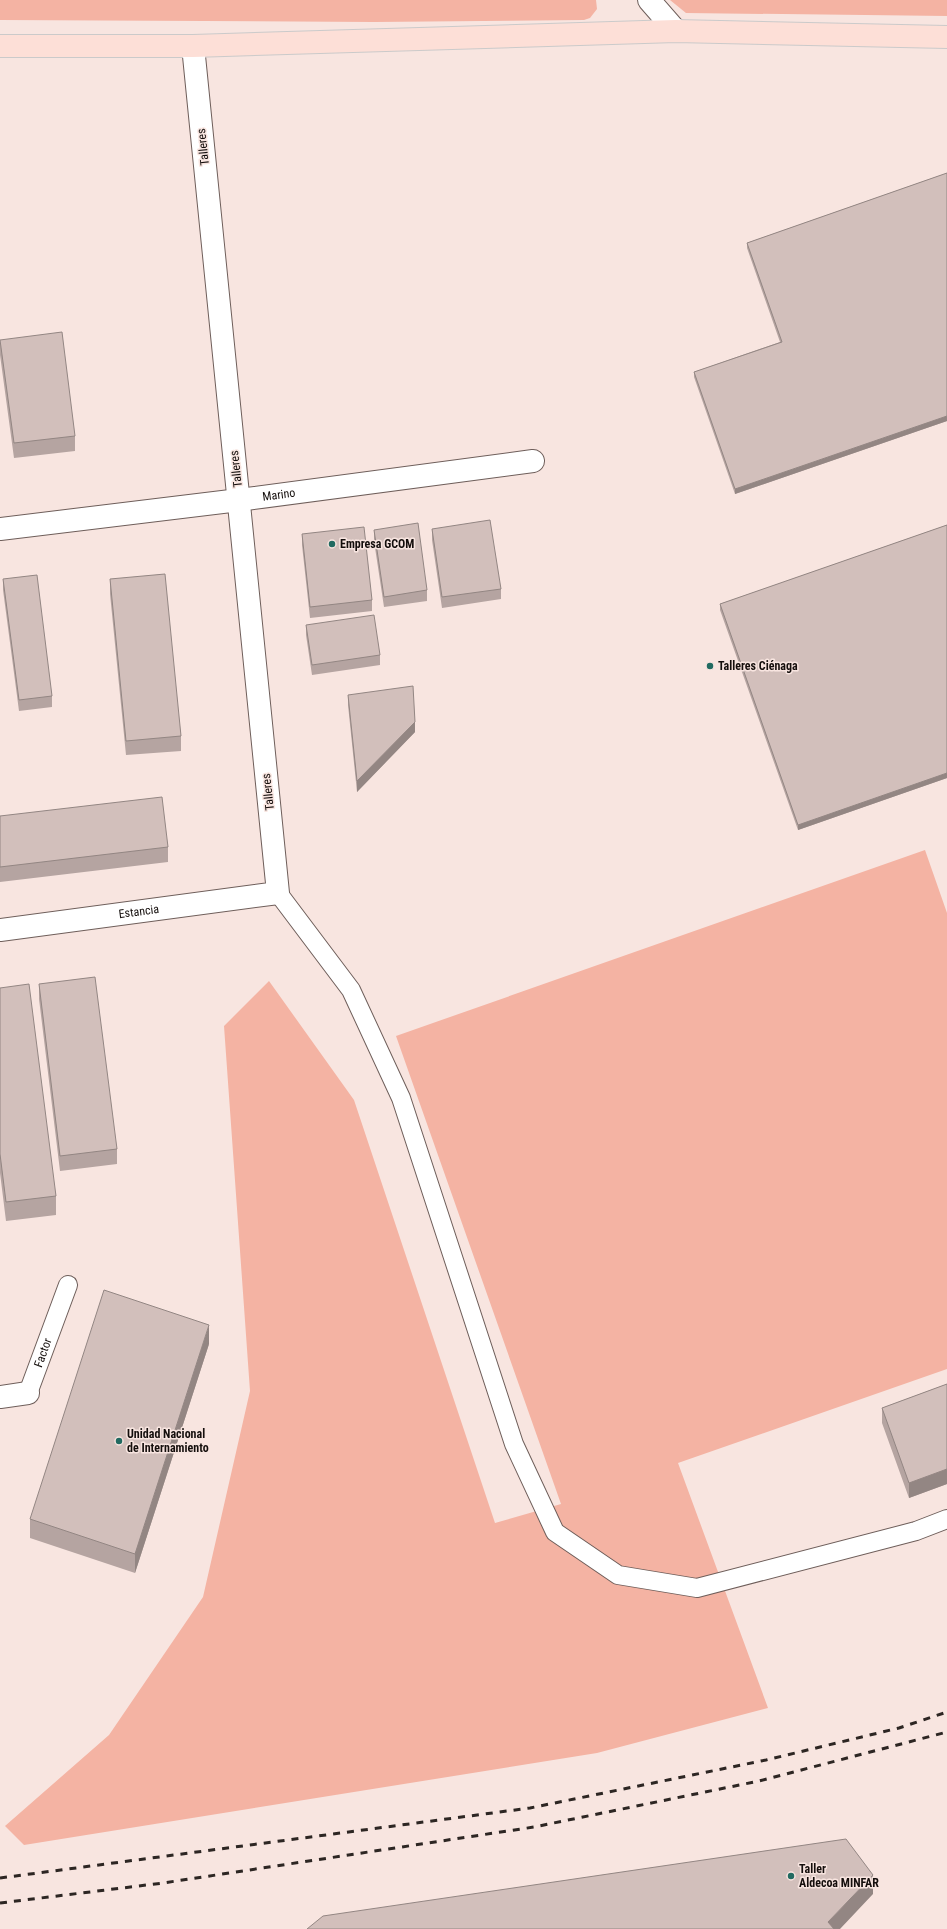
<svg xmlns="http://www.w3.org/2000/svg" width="947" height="1929" viewBox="0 0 947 1929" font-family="'Roboto Condensed',sans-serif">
<rect width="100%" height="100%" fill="#f8e5e0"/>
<path fill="#f4b3a3" d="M0,0H596L597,9L590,18L584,20L374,22L0,20Z
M670,0H947V16L686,13Z
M925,850L947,913V1369L678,1463L768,1708L597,1753L24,1845L5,1826L109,1735L203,1597L250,1391L224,1026L269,981L354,1100L495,1523L561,1504L396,1036Z"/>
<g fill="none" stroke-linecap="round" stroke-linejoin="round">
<defs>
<g id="service">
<path d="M278,893L351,990L401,1098L514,1444L555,1532L618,1575L697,1588L916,1531L947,1519"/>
<path id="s1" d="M28,1393L68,1285"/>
</g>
<g id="minor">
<path id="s2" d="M0,529L239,500L533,461"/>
<path id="s3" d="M0,930L278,893L193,46"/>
<path d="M0,1397L28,1393"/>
</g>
<path id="secondary" d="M649,0L676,31"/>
<path id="primary" d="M0,46H193L676,31L947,37"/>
</defs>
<use href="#service" stroke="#6e5e5a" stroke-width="20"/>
<use href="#minor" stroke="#6e5e5a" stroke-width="24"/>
<use href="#secondary" stroke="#6e5e5a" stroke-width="24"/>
<use href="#primary" stroke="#cbcaca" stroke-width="24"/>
<use href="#service" stroke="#fff" stroke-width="18"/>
<use href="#minor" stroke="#fff" stroke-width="22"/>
<use href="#secondary" stroke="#fff" stroke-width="22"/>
<use href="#primary" stroke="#fddfd7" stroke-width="22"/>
<path stroke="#2d2623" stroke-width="3" stroke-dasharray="7 7" stroke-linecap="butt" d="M0,1878L530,1808L766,1760L899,1728L947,1712
M0,1903L163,1883L534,1827L759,1781L947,1732"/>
</g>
<path fill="#b5a4a1" d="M947,173V421L735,494L694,377V372L780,342L747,248V243Z
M0,340L75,436V451L14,458L0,355Z
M947,525V778L798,830L720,610V604Z
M432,529L501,589V599L442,608L432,540Z
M374,530L427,590V601L384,607L374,541Z
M302,534L372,600V611L310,618L302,545Z
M3,579L52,696V707L19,711L3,590Z
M110,579L181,736V751L126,755L110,594Z
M306,625L380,655V665L312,675L306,635Z
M348,695L415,732L357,792L348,705Z
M0,816L168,847V862L0,882Z
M39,984L117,1149V1164L60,1171L39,999Z
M0,988L56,1196V1215L6,1221L0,1173Z
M209,1344L135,1573L30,1538V1519Z
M947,1384V1484L909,1498L882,1423V1408Z"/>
<path fill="#938683" d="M947,416V421L735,494V489Z
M415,722V732L357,792V781Z
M947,773V778L798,830V825Z
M209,1325V1344L135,1573V1554Z
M947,1469V1484L909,1498V1483Z
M873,1875V1894L840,1929H828V1922Z"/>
<path fill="#d2bfbb" stroke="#938683" d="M947,173V416L735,489L694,372L782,342L747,243Z
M62,332L75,436L14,443L0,340Z
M490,520L501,589L442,597L432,529Z
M418,523L427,590L384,597L374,530Z
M947,525V773L798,825L720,604Z
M364,527L372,600L310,607L302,534Z
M165,574L181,736L126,741L110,579Z
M37,575L52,696L19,700L3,579Z
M374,615L380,655L312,665L306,625Z
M413,686L415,722L357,781L348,695Z
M162,797L168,847L0,867V816Z
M95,977L117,1149L60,1156L39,984Z
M29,984L56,1196L6,1202L0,1154V988Z
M104,1290L209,1325L135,1554L30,1519Z
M947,1384V1469L909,1483L882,1408Z
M846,1839L873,1875L828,1922L834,1929H307L323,1916Z"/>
<g fill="#216a61" stroke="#f8e5e0" stroke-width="1.5">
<circle cx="332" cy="544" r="4"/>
<circle cx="710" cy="666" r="4"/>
<circle cx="119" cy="1441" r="4"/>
<circle cx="791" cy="1876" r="4"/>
</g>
<g text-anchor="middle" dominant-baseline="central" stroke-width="3" stroke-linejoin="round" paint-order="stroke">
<g font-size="12" fill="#140e0c" stroke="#f8e5e0">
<text transform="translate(203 147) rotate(-96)">Talleres</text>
<text transform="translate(236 469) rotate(-96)">Talleres</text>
<text stroke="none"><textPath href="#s2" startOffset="281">Marino</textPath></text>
<text transform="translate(268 792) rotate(-96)">Talleres</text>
<text stroke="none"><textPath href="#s3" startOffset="140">Estancia</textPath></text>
<text stroke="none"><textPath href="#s1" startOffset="43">Factor</textPath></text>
</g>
<g font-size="12" font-weight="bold" fill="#140e0c" stroke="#f8e5e0" text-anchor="start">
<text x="340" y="544">Empresa GCOM</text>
<text x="718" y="666">Talleres Ciénaga</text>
<text x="127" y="1434">Unidad Nacional<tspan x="127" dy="14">de Internamiento</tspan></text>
<text x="799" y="1869">Taller<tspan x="799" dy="14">Aldecoa MINFAR</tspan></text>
</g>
</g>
</svg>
